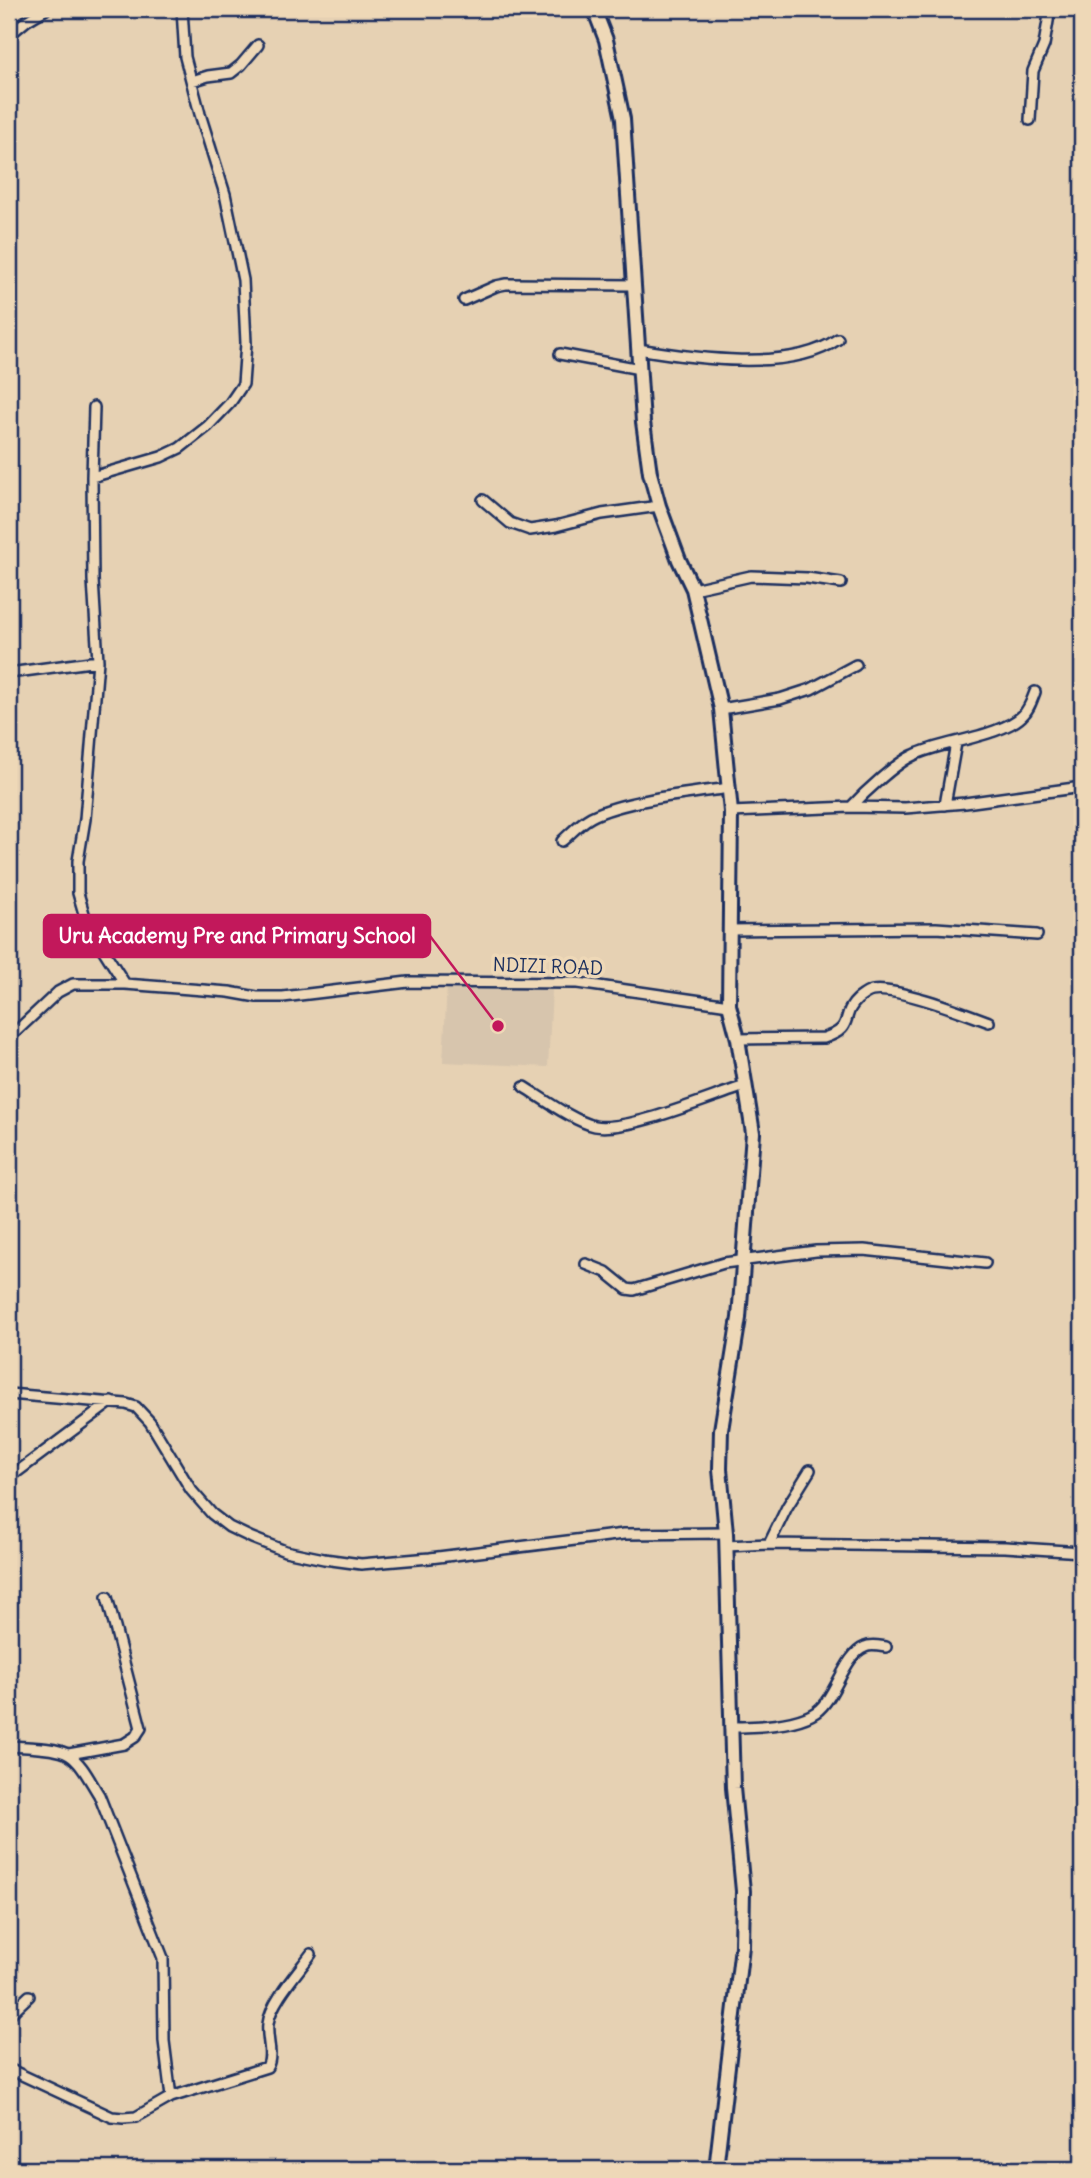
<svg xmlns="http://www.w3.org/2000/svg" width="1091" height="2178" viewBox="0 0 1091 2178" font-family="Delius,sans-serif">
<rect width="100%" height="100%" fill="#e6d1b3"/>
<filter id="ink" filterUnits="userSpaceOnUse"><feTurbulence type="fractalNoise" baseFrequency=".0143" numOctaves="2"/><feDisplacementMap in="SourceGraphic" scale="14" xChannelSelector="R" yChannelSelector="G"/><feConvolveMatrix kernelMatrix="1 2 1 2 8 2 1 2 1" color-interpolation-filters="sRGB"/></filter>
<g filter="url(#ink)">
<path fill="#d7c5ad" d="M447,985L552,990L548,1067L443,1062Z"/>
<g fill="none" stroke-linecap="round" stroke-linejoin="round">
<defs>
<path id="street" d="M9,35L26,21L46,9
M192,81L208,76L231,73L241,65L258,45
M1030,120L1033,71L1044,45L1050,9
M464,300L496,286L506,284L634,285
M638,349C692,358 791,373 838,339
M560,354L640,369
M94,407L92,477L93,580L98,661L85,819L78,861V893L87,924L125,984
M92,477L161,457L180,448L208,426L230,403L243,384L246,343L243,280L225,194L200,114L185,57L182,9
M483,500L510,523L530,530L556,526L602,514L659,506
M693,589L751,576L807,578L841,583
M9,673L98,661
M721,709L780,699L811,689L856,665
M945,805L956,743
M851,807C865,792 896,763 914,755C941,742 1002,736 1022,716C1029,710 1032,700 1035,692
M731,812L851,807L905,808L965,803L1082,787
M562,841C571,833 580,823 591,817C623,800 693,793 730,788
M729,930L936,928L1037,935
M9,1038L58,992L73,984H125L229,992L257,997H283L408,982L578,983L729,1005
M738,1039L824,1038C856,1028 839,1016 858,999C862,996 867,992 872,991C895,986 965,1013 989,1022
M524,1087C542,1098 575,1122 595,1126C628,1132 710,1097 745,1086
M586,1264L606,1272L627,1289L634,1290L724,1263L816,1251L864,1250L985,1263
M9,1394L126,1404L136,1407L150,1422L191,1490L212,1514L229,1527L252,1538L285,1551L324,1559L361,1564L430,1558L624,1534L726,1533
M9,1478L111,1402
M769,1544L787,1507L810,1470
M726,1546L769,1544L1005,1547L1082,1552
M730,1727C754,1727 796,1726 816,1712C836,1698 844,1655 865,1647C871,1644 879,1646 886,1647
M9,1746C24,1747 57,1747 69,1755C82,1763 91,1783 99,1795L163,1958L164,2041L171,2097
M69,1754L124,1744L135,1737L141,1728L107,1597
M9,2015L29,1996
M9,2069L112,2117L123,2118L136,2117L171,2097L267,2067C274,2055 266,2038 268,2024C270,2003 298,1972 311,1954"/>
<path id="secondary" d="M594,9L606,40L623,119L643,422L650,473L659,506L679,560L693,589L721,709L731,812L729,1005L738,1039L753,1133L739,1318L721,1430L720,1469L726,1533L733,1788L743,1891L742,1946L716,2169"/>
</defs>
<use href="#street" stroke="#1b2f5e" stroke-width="14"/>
<use href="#secondary" stroke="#1b2f5e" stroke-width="18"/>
<use href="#street" stroke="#eed8b7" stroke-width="9"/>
<use href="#secondary" stroke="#eed8b7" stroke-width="12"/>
</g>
</g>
<g text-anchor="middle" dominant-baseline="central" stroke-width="7" stroke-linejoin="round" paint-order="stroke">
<g font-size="19" fill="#1b2f5e" stroke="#eed8b7">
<text transform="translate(548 966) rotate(2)">NDIZI ROAD</text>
</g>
</g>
<path fill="none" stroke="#c2185b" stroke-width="2.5" d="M498 1026L430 936"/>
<circle fill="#c2185b" stroke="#eed8b7" stroke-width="2.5" cx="498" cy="1026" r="7"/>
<rect fill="#c2185b" stroke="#c2185b" stroke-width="2.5" x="44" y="915" width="386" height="42" rx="7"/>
<g font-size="21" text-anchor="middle" font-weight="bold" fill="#fff">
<text x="237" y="943">Uru Academy Pre and Primary School</text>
</g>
<rect width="1091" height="2178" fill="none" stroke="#eed8b7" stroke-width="35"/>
<rect x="18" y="18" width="1056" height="2143" fill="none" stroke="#1b2f5e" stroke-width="2.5" filter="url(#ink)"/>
</svg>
